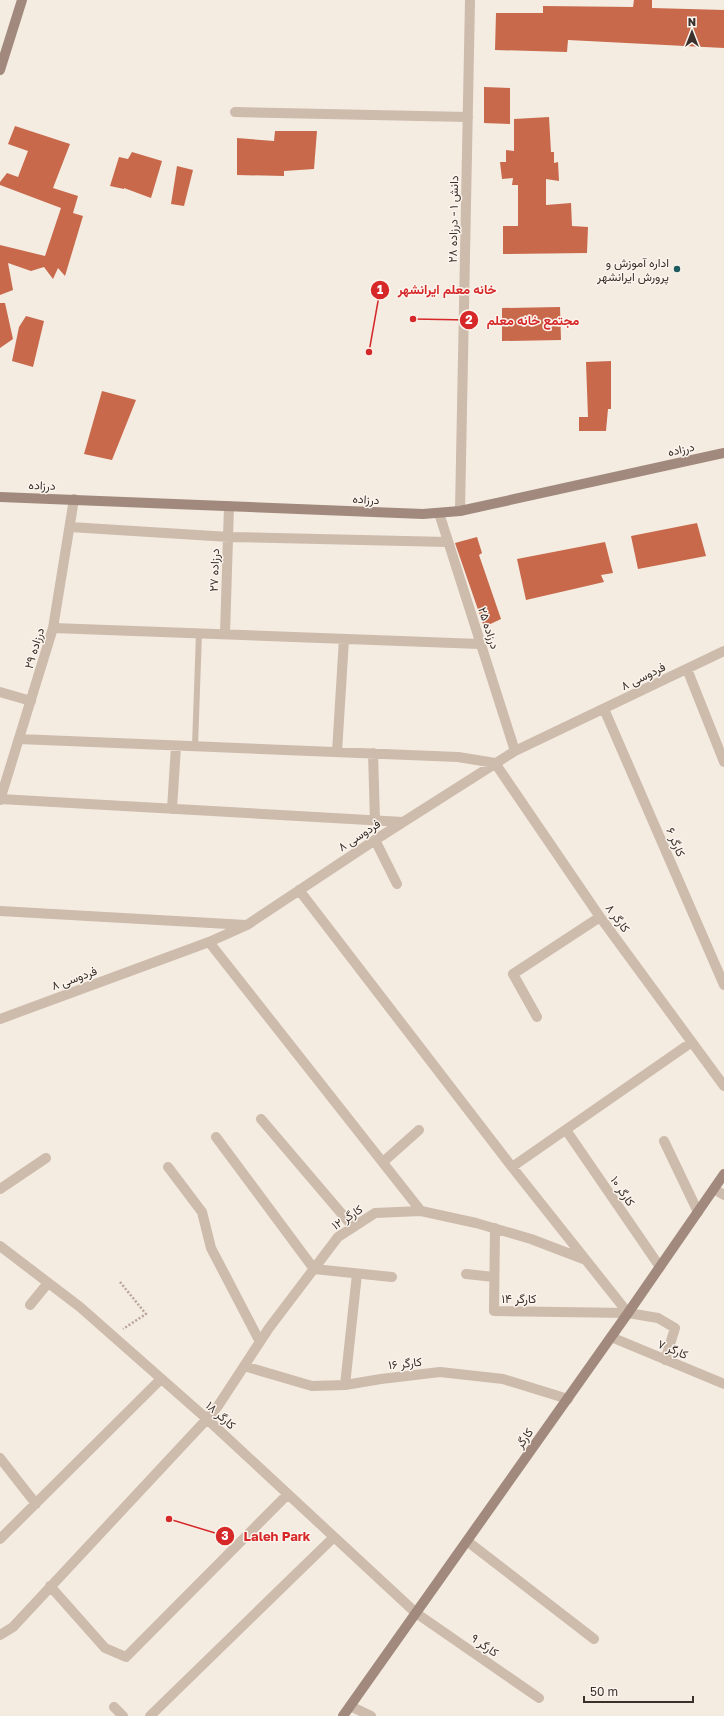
<svg xmlns="http://www.w3.org/2000/svg" width="724" height="1716" viewBox="0 0 724 1716" font-family="'Golos Text',Vazirmatn,sans-serif">
<rect width="100%" height="100%" fill="#f4ebe1"/>
<path fill="#c8694b" d="M634,0H652V8L724,10V48L568,40L567,52L495,50L496,13H543V6L633,7Z
M484,87L510,88V124L484,123Z
M549,117L551,152H554V163L558,162L559,181L546,179V205L571,203L572,226L588,227L587,253L503,254V226H518V185H512L513,178L502,179L500,162H506V150L514,151V119Z
M15,126L70,144L53,188L78,196L73,213L83,216L65,276L58,268L53,279L44,267L31,271L8,263L13,290L0,295V245L45,256L61,208L0,185V182L7,173L18,177L28,151L8,144Z
M275,131H317L314,169L284,171V176L237,175V138L274,141Z
M132,152L162,161L151,198L124,188V189L110,186L119,157L128,159Z
M177,166L193,170L184,206L171,204Z
M0,303H5L13,339L0,348Z
M560,307L561,340L502,341V308Z
M26,316L44,321L33,367L12,361L19,327Z
M611,361V409H608L606,431H579V417H588L586,362Z
M102,391L136,400L112,460L84,454Z
M697,523L706,556L638,569L631,536Z
M477,537L482,553L479,555L501,619L484,627L455,543Z
M605,542L613,573L601,575L604,582L526,600L517,559Z"/>
<g fill="none" stroke-linecap="round" stroke-linejoin="round">
<path stroke="#b9a596" stroke-width="2.5" stroke-dasharray="2 2" stroke-linecap="butt" d="M120,1282L146,1314L123,1329"/>
<path stroke="#cdbbac" stroke-width="6" d="M195,746L199,633"/>
<path stroke="#cdbbac" stroke-width="10" d="M235,112L468,117
M460,511L470,0
M439,513L515,751
M70,527L229,537L448,542
M53,628L480,644
M225,634L229,506
M687,669L724,762
M0,692L31,701
M604,709L724,985
M19,739L458,757L495,763L600,917L724,1086
M337,752L344,639
M373,753L375,821
M0,799L403,822
M0,800L53,628L74,499
M172,809L176,746
M375,840L397,884
M299,890L512,1167L628,1313
M0,911L246,925
M209,942L421,1211
M537,1017L513,974L600,917
M0,1019L209,942L247,925L375,840L515,751L724,651
M261,1119L353,1227
M566,1130L660,1267
M216,1137L314,1269L392,1277
M664,1141L698,1212
M383,1162L419,1130
M168,1167L202,1212L211,1248L260,1342
M512,1167L692,1042
M0,1189L46,1158
M714,1189L724,1195
M495,1228L494,1311L628,1313L658,1318L675,1328L665,1360
M0,1246L80,1307L207,1419L416,1613L539,1698
M466,1274L494,1277
M30,1305L48,1283
M611,1337L724,1384
M244,1366L312,1386L345,1385L381,1379L440,1372L503,1379L568,1399
M345,1385L357,1274
M0,1458L36,1504
M0,1539L161,1379
M467,1541L594,1639
M50,1586L105,1648L126,1657L288,1494
M0,1635L13,1627L207,1419L218,1406L269,1328L338,1237L375,1213L421,1211L476,1223L531,1239L586,1260
M350,1706L371,1716
M114,1707L123,1716
M150,1716L334,1537"/>
<path stroke="#a18a7d" stroke-width="10" d="M0,70L22,0
M0,497L423,514L460,511L724,453
M343,1716L628,1313L724,1174"/>
</g>
<circle fill="#1f5a5e" stroke="#fbf5ee" stroke-width="1.5" cx="677" cy="269" r="4"/>
<g text-anchor="middle" dominant-baseline="central" stroke-width="3" stroke-linejoin="round" paint-order="stroke">
<g font-size="12" fill="#3b302b" stroke="#fbf5ee">
<text transform="translate(453 219) rotate(-89)">دانش ۱ - درزاده ۲۸</text>
<text transform="translate(681 449) rotate(-12)">درزاده</text>
<text transform="translate(42 485) rotate(2)">درزاده</text>
<text transform="translate(366 499) rotate(3)">درزاده</text>
<text transform="translate(214 570) rotate(-88)">درزاده ۲۷</text>
<text transform="translate(489 628) rotate(72)">درزاده ۲۵</text>
<text transform="translate(34 648) rotate(-73)">درزاده ۲۹</text>
<text transform="translate(643 676) rotate(-26)">فردوسی ۸</text>
<text transform="translate(359 835) rotate(-33)">فردوسی ۸</text>
<text transform="translate(676 842) rotate(67)">کارگر ۶</text>
<text transform="translate(618 918) rotate(54)">کارگر ۸</text>
<text transform="translate(74 978) rotate(-20)">فردوسی ۸</text>
<text transform="translate(623 1191) rotate(56)">کارگر ۱۰</text>
<text transform="translate(347 1217) rotate(-34)">کارگر ۱۲</text>
<text x="519" y="1298">کارگر ۱۴</text>
<text transform="translate(673 1349) rotate(23)">کارگر ۷</text>
<text transform="translate(405 1363) rotate(-6)">کارگر ۱۶</text>
<text transform="translate(221 1415) rotate(42)">کارگر ۱۸</text>
<text transform="translate(524 1438) rotate(-55)">کارگر</text>
<text transform="translate(485 1645) rotate(35)">کارگر ۹</text>
</g>
<g font-size="12" fill="#3b302b" stroke="#fbf5ee" text-anchor="end">
<text x="669" y="262">اداره آموزش و<tspan x="669" dy="14">پرورش ایرانشهر</tspan></text>
</g>
</g>
<path fill="none" stroke="#d62828" stroke-width="1.5" d="M369 352L380 290M413 319L469 320M169 1519L225 1536"/>
<g fill="#d62828" stroke="#fbf5ee" stroke-width="1.5">
<circle cx="369" cy="352" r="4"/>
<circle cx="413" cy="319" r="4"/>
<circle cx="169" cy="1519" r="4"/>
<circle cx="380" cy="290" r="10"/>
<circle cx="469" cy="320" r="10"/>
<circle cx="225" cy="1536" r="10"/>
</g>
<g font-size="12" text-anchor="middle" font-weight="bold" fill="#fff">
<text x="380" y="294">1</text>
<text x="469" y="324">2</text>
<text x="225" y="1540">3</text>
</g>
<g font-size="13" text-anchor="middle" font-weight="bold" fill="#d62828" stroke="#fbf5ee" stroke-width="3" stroke-linejoin="round" paint-order="stroke">
<text x="447" y="294">خانه معلم ایرانشهر</text>
<text x="533" y="325">مجتمع خانه معلم</text>
<text x="277" y="1541">Laleh Park</text>
</g>
<g transform="translate(692 32)" stroke="#fbf5ee" stroke-width="3" paint-order="stroke">
<path d="M0-3L7 15L0 10L-7 15Z" fill="#3b302b"/>
<text y="-6" font-size="11" font-weight="bold" text-anchor="middle" fill="#3b302b">N</text>
</g>
<path d="M584 1696v6h109v-6" fill="none" stroke="#3b302b" stroke-width="2"/>
<text x="590" y="1696" font-size="12" fill="#3b302b" stroke="#fbf5ee" stroke-width="3" paint-order="stroke">50 m</text>
</svg>
